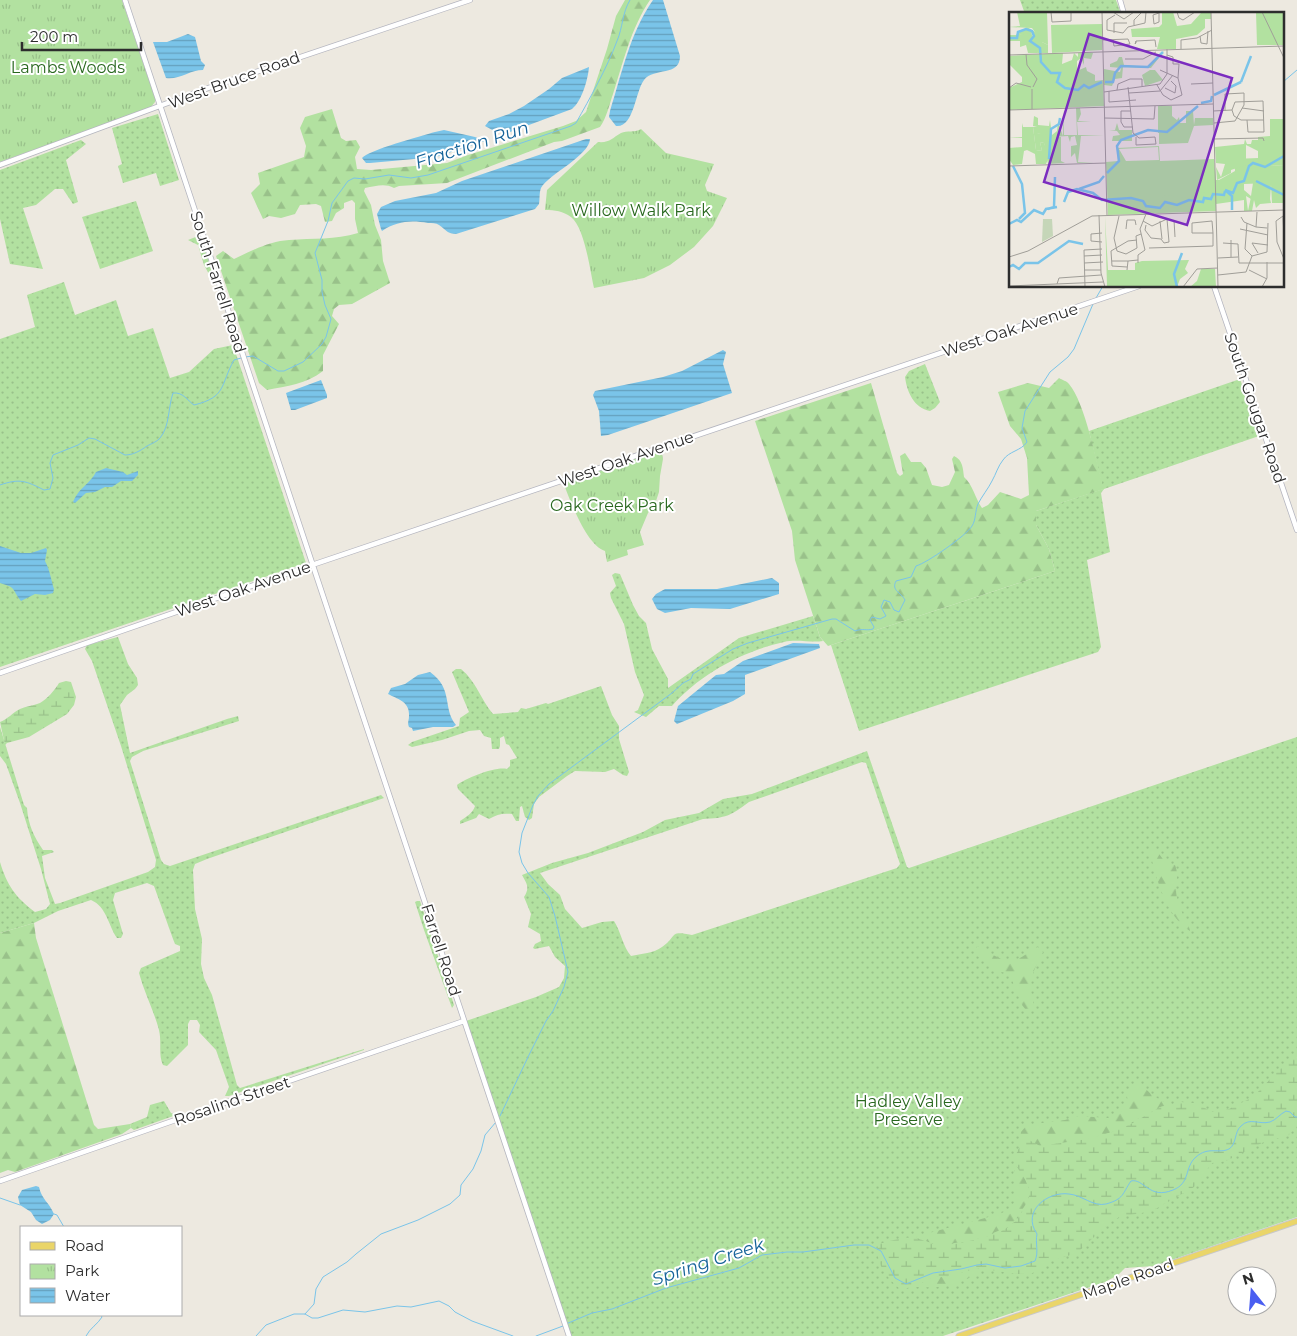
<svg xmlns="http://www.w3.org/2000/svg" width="1297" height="1336" viewBox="0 0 1297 1336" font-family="Montserrat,sans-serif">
<defs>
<pattern id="grass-dots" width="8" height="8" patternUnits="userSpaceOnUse" patternTransform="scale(1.25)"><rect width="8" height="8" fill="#b2e1a0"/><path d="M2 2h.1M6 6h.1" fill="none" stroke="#99c18a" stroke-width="1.8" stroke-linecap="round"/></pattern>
<pattern id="forest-firs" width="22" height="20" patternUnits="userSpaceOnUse" patternTransform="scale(1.25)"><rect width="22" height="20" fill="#b2e1a0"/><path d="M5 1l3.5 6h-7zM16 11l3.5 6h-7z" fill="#99c18a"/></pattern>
<pattern id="wetland-marsh" width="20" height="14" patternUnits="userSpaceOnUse" patternTransform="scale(1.25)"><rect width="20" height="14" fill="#b2e1a0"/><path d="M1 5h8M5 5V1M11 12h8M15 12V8" fill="none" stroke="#99c18a"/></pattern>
<pattern id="park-tufts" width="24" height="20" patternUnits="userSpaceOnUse" patternTransform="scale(1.25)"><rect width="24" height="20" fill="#b2e1a0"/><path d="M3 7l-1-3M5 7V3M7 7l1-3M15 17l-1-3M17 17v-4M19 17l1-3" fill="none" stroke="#99c18a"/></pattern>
<pattern id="water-rules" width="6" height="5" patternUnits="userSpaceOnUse" patternTransform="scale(1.25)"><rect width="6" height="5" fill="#7ac4e9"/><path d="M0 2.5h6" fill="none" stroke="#64a0bd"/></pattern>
</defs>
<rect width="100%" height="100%" fill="#ede9e0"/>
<path fill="url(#grass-dots)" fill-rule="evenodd" d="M1020,0H1116L1121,14H1025Z
M158,114L179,180L160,186L156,173L123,183L118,166L122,164L112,128Z
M81,140L86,144L66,160L78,202L73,204L63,189H55L36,205L23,208L43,269L10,264L0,219V170Z
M136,201L153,251L100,269L82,217Z
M198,236L202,239L213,275L210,276L204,265L198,245L188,240Z
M64,282L75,315L116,300L128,336L153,328L170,378L189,372L214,349L233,345L306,563L0,667V339L35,327L27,295Z
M925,364L940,402L935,408L930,411C914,408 907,392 905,377L909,371Z
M1240,379L1259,436L1104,489L1101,493L1110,552L1087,560L1101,647L1098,652L859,731L831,645L1055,571L1049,549L1036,525V511L1103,489L1089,431Z
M615,573L620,574L633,605L639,616L646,623L652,649L668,679V688L739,638L813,616L820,637L823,641C811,643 797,639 784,642C743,651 700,674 672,706H659L646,717L634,712L638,710L644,695L635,672L624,624L611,598L610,593L616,586L612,575Z
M118,637L128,664L137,678L138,685L135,689L127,695L120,705L130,753L227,719L238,716L239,721L143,751L132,757L130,761L161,860L164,864L170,866L381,795L384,798L207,859L195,864L193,870L195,909L202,939L201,964L204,978L212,995L237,1085L240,1088L364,1049V1050L229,1096H225L229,1087L216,1050L199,1032L200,1025L197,1020H190L188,1024V1045L167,1066L163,1065C158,1055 162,1043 159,1030C154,1011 144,992 139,973L141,968L180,951V946L175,944L173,939L154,886L147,883L115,893L113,900L123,934L121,938H117C108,925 107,907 91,900L58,911L34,923L0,933V862C7,885 15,897 35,912L46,909L50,904L41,869L20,803L6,764L0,756V727L24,805L27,808C28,824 34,837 43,850H52L54,852L42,856L45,878L55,904L60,903L148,872L155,867L156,860L121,746L92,661L85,649L87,645Z
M456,669H461C476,681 481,700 493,714L518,712L521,708L526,709L546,703L548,704L601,686L612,715L619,726V739L629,772L627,776L623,775L614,769L605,772L575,771L567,776L539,797L534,804L532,818L529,820L525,817L522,806L520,807L519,821H516L512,814C503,813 497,814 489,819L479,814L476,818L460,824V821C466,817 473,813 475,806L458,789L457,785C466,778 496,766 507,769L510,766V760L517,758L509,745L506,744L504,736L500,738V746L499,749H492L491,738L484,736L480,730L469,731L442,740L412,747L408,745L412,742L459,726L460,718L469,712L452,672Z
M1297,737V1217L1154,1266L1125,1268L1118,1275L1105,1282L943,1336H571L466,1021L536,997L559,987L564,978L565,966L555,957L549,946L535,949L533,948L535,944L541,941L540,934L528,927L531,914L524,897C530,888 527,884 522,875L552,863L588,853L643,832L665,820L699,813L723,799L752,794L867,751L907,867L909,868ZM862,762L866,763L900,864L897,868L692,935C668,930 678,936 662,947C654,953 641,954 631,956C623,947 621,932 614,921L602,922L582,928L565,909L560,895L548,884L540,873L703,819C726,818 730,816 749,802Z
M417,901H420L454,1005L452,1008L424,930L415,902Z
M164,1101L171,1113L176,1115L134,1130L131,1128L130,1124L147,1117L150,1105Z"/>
<path fill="url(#forest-firs)" d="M625,0H650C631,28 623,63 613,94C609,105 607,117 600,127L562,141L554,142L447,183L399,186L394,188C385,183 376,186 365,188L364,191L371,205L375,225L381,240L383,261L390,283L352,304L339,305L334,309L332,316L339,324L323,355V371C306,384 287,386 267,390L259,383L216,256L223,251L234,259C251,251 270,241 289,240C313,238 335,240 358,233L355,219V203L352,200L344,203V208L336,213L332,221L325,222L321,206L316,204L300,205L295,214L281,218L269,216L263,219L251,193L260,184L258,173L304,157L306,146L300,128L305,117L332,109L341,138L346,141L356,140L360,147L355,157L357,169L371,170L447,163L468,155L563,126L576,121L586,112L607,49L616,16Z
M1059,378C1062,380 1067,381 1069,384C1085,402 1097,465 1104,489L1036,511V525L1049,549L1055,571L828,646L820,637L795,560L792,531L755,421L871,383L897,473L900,476L903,474L900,456L905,453L911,462H921L926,468L932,485L942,487L949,485L955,472L952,459L954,456C963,460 963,469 964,477C973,485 975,498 982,508L988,505L1000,492L1021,499L1029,495L1027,458L1021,439L1010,426L998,392L1028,383L1049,388Z
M1154,847L1165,862L1175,865C1179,876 1176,878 1176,889C1176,894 1177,900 1179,905C1181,914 1189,922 1190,931C1166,916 1156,878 1150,852Z
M34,923L36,938L94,1125L98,1129L130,1124L131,1128L122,1134L15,1172L8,1170L0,1173V933Z
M977,946C990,952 1002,964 1017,959C1024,957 1031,950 1038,947L1043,952C1037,963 1031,974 1031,987C1030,996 1036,1002 1032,1011L1026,1010L1022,1005L1012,980L1006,973L997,971L988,962L974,954Z
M1136,1085C1145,1087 1147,1091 1154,1096C1159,1100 1164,1101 1168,1105C1148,1109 1132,1125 1112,1132C1082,1143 1050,1146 1019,1146L1021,1132L1027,1125L1065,1120L1079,1116L1108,1118L1120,1113L1128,1104L1127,1096Z
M1015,1165L1023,1174L1029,1189L1028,1201L1011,1226L972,1241L937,1245L914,1237L1000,1214L1011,1208L1016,1199V1184L1013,1176Z
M978,1268V1276C968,1276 961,1283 951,1285C940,1288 926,1287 914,1287L935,1276L945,1277Z"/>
<path fill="url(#wetland-marsh)" d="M66,681L71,682L76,697L74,705L67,714L29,737L7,743L5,745L0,722C8,719 12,713 20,709C26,706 33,706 40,703C47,699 55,690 59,683Z
M1297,1051V1125L1288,1136L1266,1141L1226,1161L1212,1163L1194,1187L1152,1211L1120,1217L1110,1222L1077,1253L1051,1261L1037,1271L1030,1274H1017L978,1268L945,1277L935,1276L914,1287L900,1289C886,1277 875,1263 878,1244C888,1242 906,1236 915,1238C923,1239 930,1244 937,1245C954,1246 999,1236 1011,1225C1017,1221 1021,1213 1025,1207C1044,1174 994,1171 1027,1139L1040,1146L1088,1139L1112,1132L1133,1123L1160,1107L1181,1102L1194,1103L1213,1112L1229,1109L1253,1097Z"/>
<path fill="url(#park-tufts)" d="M0,0H122L155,98V102L150,108L0,162Z
M641,129L666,153L714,164L705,185L707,191L727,198L713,226L694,247L670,265L644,278L594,288C590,271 585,228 571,217C563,211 555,210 545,210L547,190L598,142C610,143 612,138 621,133C627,130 634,133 641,129Z
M661,449L663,459L660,476L659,492L655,504L648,513L640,532L644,545L627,550L628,555L607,562L605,551C586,545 570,500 563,482Z"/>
<path fill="url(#water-rules)" d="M653,0H663L680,56C680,77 654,67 644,80C635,92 634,128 616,126L609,117L610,111C622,73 630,33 653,0Z
M188,34L195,37L201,61L205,65L203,70C190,70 179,80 166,78L153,42H167Z
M589,67C588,79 582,101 572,109L510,132H496L485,126L489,121L509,114L524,106L549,89L562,78Z
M444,130L475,137L485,141L436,157L370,163H366L362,158C369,150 421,136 435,132Z
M586,139H590C589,156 549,174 541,188C539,193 540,199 539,204L535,209L456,234C448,234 446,230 439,225C436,223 432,223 428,223C411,220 397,221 382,231L381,229L377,214L381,207L395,201L436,193L462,181Z
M723,350L726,352L723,364L732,393L608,435L601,436L599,411L593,395L595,391L663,377L682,371Z
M321,380L327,395V398L295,410H291L286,393Z
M106,468L123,472L127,475L138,471V475L132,481H121L112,487H105L95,492L86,493L75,503L73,502C78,488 91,483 96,472Z
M0,546L21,553H31L46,548L47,550L45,561C50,570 51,580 54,589L53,593L45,595L35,594L21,601C11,588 17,588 0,583Z
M772,578L779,583V594L730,609L691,608L665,613L657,609L652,599L656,594L665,589H717Z
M793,643L819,644L820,648L745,675V694L733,701L677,724L674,721L678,706L716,675L724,674L743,661Z
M430,672C454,689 442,708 456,725L453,727H433L413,731L412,728L409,727C407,722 409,721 409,716C410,701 397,699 388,694L391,688L405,684L418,675Z
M36,1186L39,1187C42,1200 49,1202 54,1214L50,1220L42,1224L36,1220L31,1212L20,1205L18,1197L22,1190Z"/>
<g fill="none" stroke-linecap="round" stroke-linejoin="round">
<path stroke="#7ac4e9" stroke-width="1" d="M1283,82L1297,70
M1096,298L1103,286
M245,357L253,356L278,371H284L303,362L322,344L326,337L331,319L325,305L322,292V280L315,253L328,221L332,203L348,181L354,178L365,179L389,175L411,178L428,175L571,126L576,123C590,98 607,68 617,41C623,27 622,13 630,0
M0,485C20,478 26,481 44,490L50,489L53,478L50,463L53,455L78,445L89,438L95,439L125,455C133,455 140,451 147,446C151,444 158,441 160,438C170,426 168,407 173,393C183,392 187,400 194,405C227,397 220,385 234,360L241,358
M500,1116L529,1055L546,1021L553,1011L564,987L568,972L555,916L549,897L528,873L522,863L519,852L522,833L533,805L538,796L549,784L672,693L683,683L691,679L693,674L733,649L748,643L832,619H836L855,631C863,628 866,631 873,629L874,627L870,620L872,617L880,619L886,616L881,607L884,600L890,602L894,610L899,612L905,600C901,592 891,591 896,581L911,577L916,566C927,563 967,535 972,526C976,520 975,511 978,504C982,496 988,489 992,481C996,474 998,466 1003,460C1009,451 1021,451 1027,442L1022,428L1025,411L1050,372L1068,357L1074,349L1093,304
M0,1198L20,1205
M54,1214L57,1215L64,1227
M305,1314L314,1304L316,1289L323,1277L347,1262L356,1254L381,1234L418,1220L450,1204L460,1195L461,1185L473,1169L481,1151L485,1135L496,1122
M566,1324L592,1313L612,1309L666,1288L739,1268L762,1255L787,1252H803L854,1245H869L881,1251L895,1278L906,1284L933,1273L961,1269L977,1265L986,1264L1005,1268L1021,1266L1035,1261C1039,1252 1035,1243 1037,1234C1021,1211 1048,1191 1069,1194C1082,1195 1093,1207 1106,1204C1124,1199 1122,1194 1131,1181C1144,1178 1149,1200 1173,1190C1191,1183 1184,1167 1196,1157C1208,1146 1219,1154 1229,1149C1237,1144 1234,1132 1241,1126C1250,1117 1259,1125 1270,1122C1276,1120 1280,1114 1286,1111L1290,1112L1295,1117H1297
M86,1336C90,1328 98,1324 102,1317L101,1315
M256,1336L266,1325L294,1314H305L312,1318H318L343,1310L365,1312L397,1306L411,1307L439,1301L449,1306L455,1312L472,1321L513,1336
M536,1336L563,1326"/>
<defs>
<path id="minor" d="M125,0L569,1336
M1120,0L1124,14
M0,165L211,87L470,0
M1214,286L1297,530
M0,673L312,565L1139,286
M0,1181L210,1108L464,1021"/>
<path id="major" d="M959,1336L1297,1221"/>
</defs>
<use href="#minor" stroke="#b4b5bf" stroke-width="6"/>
<use href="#major" stroke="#c8c8c8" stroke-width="7"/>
<use href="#minor" stroke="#fff" stroke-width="4.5"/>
<use href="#major" stroke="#ead569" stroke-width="5"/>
</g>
<g text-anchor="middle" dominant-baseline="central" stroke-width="4" stroke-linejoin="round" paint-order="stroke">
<g font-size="16" fill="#29681f" stroke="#fff">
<text x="68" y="67">Lambs Woods</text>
<text x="641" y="210">Willow Walk Park</text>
<text x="612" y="505">Oak Creek Park</text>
<text x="908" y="1101">Hadley Valley<tspan x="908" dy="18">Preserve</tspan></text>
</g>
<g font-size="16" fill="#2d2d2d" stroke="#fff">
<text transform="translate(234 80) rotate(-20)">West Bruce Road</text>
<text transform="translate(218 282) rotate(72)">South Farrell Road</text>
<text transform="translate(1010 330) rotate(-18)">West Oak Avenue</text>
<text transform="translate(1255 408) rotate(71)">South Gougar Road</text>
<text transform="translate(626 459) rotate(-19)">West Oak Avenue</text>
<text transform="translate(243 589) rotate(-19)">West Oak Avenue</text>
<text transform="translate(441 950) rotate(72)">Farrell Road</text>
<text transform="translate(232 1101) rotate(-19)">Rosalind Street</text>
<text transform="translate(1128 1279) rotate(-19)">Maple Road</text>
</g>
<g font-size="18" font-style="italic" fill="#156399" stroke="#fff">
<text transform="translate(472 145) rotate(-18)">Fraction Run</text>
<text transform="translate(708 1262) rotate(-18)">Spring Creek</text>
</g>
</g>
<g transform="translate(1009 12)">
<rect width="275" height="275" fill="#ede9e0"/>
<path d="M8,0H38L39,33L33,30L23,16L0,15L11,14ZM153,0H164L168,14L182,12L192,1H202V7H196V16L188,23L167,27V37H148L151,25H123L122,17L150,15L153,12ZM247,0H275V33H248ZM17,19L22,20L29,41H19L17,33L11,35V23ZM54,41L53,52L63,48L65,41L69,45V41H84L82,47L75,46V53L72,46L68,49V59L77,55L78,59L86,63V69L94,68L95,94L0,98V76L13,70V65L0,52V44ZM67,96H71L72,102L69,109L82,110H68L69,123H95L72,124L69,150H85L68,151L66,141L62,145V134L68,133L66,124L62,125L61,130L59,124L42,125L28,121V114H24L25,104L29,106V113L40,114L41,108L43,123L48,119L49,110L54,124V97L55,123H68ZM186,106H204V113L185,114L179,131L150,132V121H177V113H185ZM261,107H275V153L261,154V171L235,172V188L207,192V199L99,203L97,150L109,149L108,136L150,134L151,149L205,147L207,168H210L226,159L225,147L249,146V125L261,124ZM149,135L150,148L117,149L110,137ZM13,111L14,115H24L27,138L33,139L31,130L35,131L40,145L37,152H27L26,142L18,138L15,139L13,152L4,153L0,147V136L13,135V126H0L13,125ZM108,111L110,118H123V129H103L104,124L111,123L108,119L100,118H106ZM242,185L261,187L262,191L251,192L247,196L245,188L243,199H239ZM192,257H206L207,275H181L188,269Z" fill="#b2e1a0" fill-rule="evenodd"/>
<path d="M18,15L33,24V30L39,33V41H29L21,31L24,24L22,20L11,23V29H0V23H7ZM156,38L142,56L114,55L113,66L106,67L103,74L95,73V57L111,60L112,56L101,55V52L108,49L110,45H113L115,53L139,55ZM149,94H163V104L168,108L170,105L171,111H177V99H184L185,113H177V121H149ZM28,114V121L52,125V149L56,151L39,152L35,131L31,130L33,139L27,138L24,115ZM236,127L238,132H242L243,128H249V139L237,133V153L222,158V161L208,168L207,155L212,165L216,152L207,151L206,135L235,132ZM275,153V191H263L262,173L261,187H242L237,184L239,199H235V178L242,184L244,171H261V154Z" fill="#b2e1a0"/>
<path d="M195,180L203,181V187L152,198L134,192L135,189L150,192L155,183L178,186Z" fill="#b2e1a0"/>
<path d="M34,207H43L44,224L33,230Z" fill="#c5d6b8"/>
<path d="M93,12V38L43,41L42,13ZM141,58H146L154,68L136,74L133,63ZM96,204L99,258H126V251L133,249L180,248L176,257L179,261L171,267L168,275L98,274Z" fill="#b2e1a0"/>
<path fill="none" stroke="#7ac4e9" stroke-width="2.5" d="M0,26H8L9,20L17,17L23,19L25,24L21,29L31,36L32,50L42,61H51L48,70L56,76L69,78L75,73L80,76L93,70M96,70H104L106,61L112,54L139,55L154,40M232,70L242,44M205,83L232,70M192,91L202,89L203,84M40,147L42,117L50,112L51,106M4,154L13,172L16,201L10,207M98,161L110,149L108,134L112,128L139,118L158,120L189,94M247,169L275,183M70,177L90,170L95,164M216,178L224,181L228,171L235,169L240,154L244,151L256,155L275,144M216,178L223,184V198M55,190L59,180L68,177L84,181L93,188L122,186L134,189L137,194L151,196L156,190L168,193L180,188L194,190L195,186L202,187L204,182L215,183L216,179M39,197L45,195L46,165M0,212L8,208L12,210L25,198L34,202L37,197L48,195M0,255L4,253L10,257L16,251H29L60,229L74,232M168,275L165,262L173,241"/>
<path fill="none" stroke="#a09e98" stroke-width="1" d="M42,0L43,10L62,9V0M93,0L98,203M104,0L115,7L125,0M150,0V10L145,12L144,3L150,1M168,0L170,6L174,8L186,0M202,0L209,275M253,0L275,46M106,3L98,8V18L114,21L119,15L136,11L137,0M125,13V8L133,0M105,21V11H118M191,24L192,31L198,32L199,19M94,28L119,27L121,32L105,34L104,28M127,29L126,32L127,31V29L146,28L147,35M172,37V28L188,26L203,18M17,42L18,53L28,67L24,75M0,43L275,34M158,43L164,45V52H170L169,66M116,47H134L147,40M182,72L204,71M148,73L154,83L162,88L173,83L169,66L151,58M119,75L124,121L130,126L146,125L147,132L127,133V125M0,76L7,71L22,75M156,76L166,81L167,74L162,69M108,78L109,72L121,67H133V74M100,79V90L127,88M95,80L151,72L158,62V37M120,81L151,79L164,63M233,96L255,99M23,97V77M0,98L204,92M223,98L226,90L254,89L255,120H239L238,108M223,98L225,104L232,108H255M122,99H112V110L115,115H124M204,99L223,98M95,106L145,107L146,94M205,111L226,109L235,93V81L216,82V99M205,127L254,126L255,129M0,154L97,151M90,203L92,261L96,275M110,204L105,226L108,239L117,242L128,236L127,224L132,222M274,204L267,209L268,230L275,247M274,204L275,226M232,205L235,210L247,215L258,216M165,208L166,225M134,209L143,214L158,207L160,230L155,231L152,227M151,209L153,227M238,211L236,237L243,244M137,213L136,218L142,226L152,227M247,215L248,200M117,217L118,208H126L127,213M231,217L259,223M93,221L82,222V229L93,230M204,221H183V211L203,209L204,221V234M222,228V245M214,231L229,232L230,251H275M140,236L204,234M249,241L243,231L259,233M75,244L93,243M0,245L19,239L83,204L275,198M209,246L229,245M103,249H119M75,251L94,250M129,251V243L136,238L131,217L137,202M118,255L103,254L102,239L119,229L128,228M75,258H92M118,258L119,249L129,248M240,258L258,267M209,263L237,260L243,244L258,240L259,211M48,272L50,266L92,263M0,274L94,270M76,275L75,238L93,237M174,275L188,257L209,256M253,275L258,266V250"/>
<path fill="#7b2cbf" fill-opacity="0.15" stroke="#7b2cbf" stroke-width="2.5" d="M80,22L223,66L178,213L35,170Z"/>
<rect width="275" height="275" fill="none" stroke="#2d2d2d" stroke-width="2.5"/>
</g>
<rect x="20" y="1226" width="162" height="90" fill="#ffffff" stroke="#ababab"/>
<rect x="30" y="1242" width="25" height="8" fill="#ead569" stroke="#ababab"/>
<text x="65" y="1251" font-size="15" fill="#2d2d2d">Road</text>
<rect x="30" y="1264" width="25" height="15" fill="url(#park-tufts)" stroke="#ababab"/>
<text x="65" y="1276" font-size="15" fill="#2d2d2d">Park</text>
<rect x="30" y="1288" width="25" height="15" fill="url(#water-rules)" stroke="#ababab"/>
<text x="65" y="1301" font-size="15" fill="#2d2d2d">Water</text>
<g transform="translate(1252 1291) rotate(343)"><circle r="24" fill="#ffffff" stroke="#ababab"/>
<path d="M0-4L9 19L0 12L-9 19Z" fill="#4a5ef1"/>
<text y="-8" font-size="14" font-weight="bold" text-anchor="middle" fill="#2d2d2d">N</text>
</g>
<path d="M22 42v8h119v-8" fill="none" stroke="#2d2d2d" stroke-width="2.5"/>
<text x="30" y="42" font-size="15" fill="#2d2d2d" stroke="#ffffff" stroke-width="4" paint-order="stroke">200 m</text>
</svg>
